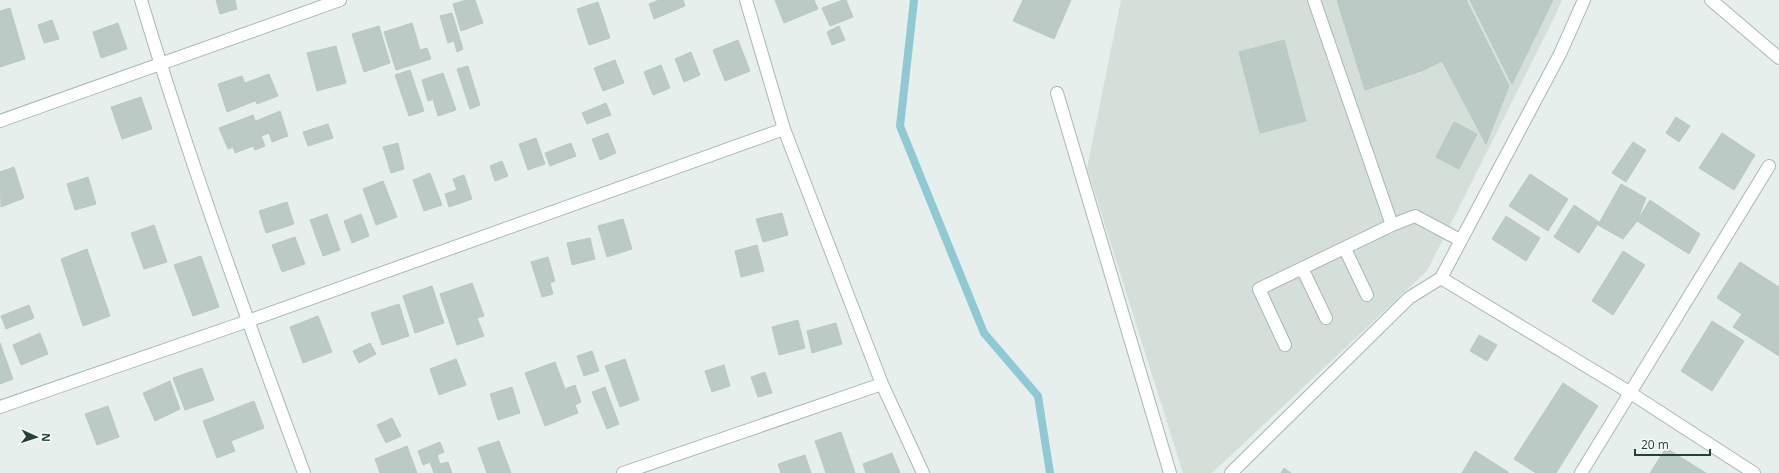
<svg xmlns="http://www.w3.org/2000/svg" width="1779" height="473" viewBox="0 0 1779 473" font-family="'Open Sans',sans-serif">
<rect width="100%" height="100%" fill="#e6efeb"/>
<path fill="#d4dfda" d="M1121,0H1562L1554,18L1427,271L1212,473H1183L1087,168Z"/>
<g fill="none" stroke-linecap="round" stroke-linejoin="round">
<path stroke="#8ec9d4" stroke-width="8" d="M914,0L900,126L984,333L1038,396L1050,473"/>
</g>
<path fill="#bbcac4" stroke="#b8c9c2" d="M216,0H235L237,9L220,14Z
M466,0H475L483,23L461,31L453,4Z
M659,0H683L685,6L654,19L649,4Z
M775,0H814L818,9L784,23Z
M843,0H846L853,17L830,26L822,8Z
M1023,0H1071L1054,39L1013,21Z
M1337,0H1466L1509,86L1486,144L1442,61L1424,70L1365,90Z
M1470,0H1553L1512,84Z
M598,2L610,38L589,45L577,9Z
M10,8L25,59L0,67V11Z
M452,13L463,49L457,52L454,41L448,43L440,16Z
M52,20L59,39L44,43L38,25Z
M118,23L127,49L101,58L93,32Z
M412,23L420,50L427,48L431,59L396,70L384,32Z
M379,26L390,63L364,72L352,34Z
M839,26L845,40L832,45L827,32Z
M738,40L750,71L725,81L713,50Z
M1284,40L1306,121L1260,133L1239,52Z
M336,46L346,83L317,91L307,53Z
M691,52L700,75L684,82L675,59Z
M615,60L624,83L603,91L594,68Z
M661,65L670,88L653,95L644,72Z
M468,66L480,105L470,109L457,69Z
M410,70L424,111L409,116L395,75Z
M443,73L456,110L438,116L433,99L428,101L422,80Z
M269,74L278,96L257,104L256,101L252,102L245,83Z
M242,76L252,102L227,112L218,84Z
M141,97L152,129L122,139L111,107Z
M606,103L611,115L587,124L582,113Z
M280,111L288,136L272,142L269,133L261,136L256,121Z
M253,115L265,146L255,150L253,146L235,153L233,147L228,149L219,128Z
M1676,117L1690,126L1679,142L1666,133Z
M1454,122L1477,134L1459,169L1436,157Z
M328,124L333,138L308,146L303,132Z
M608,133L616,153L600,160L592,139Z
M1722,133L1755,155L1734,190L1699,168Z
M536,138L545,164L528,170L519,144Z
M1633,142L1646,150L1626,182L1612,173Z
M398,143L404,169L391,173L383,147Z
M571,143L576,156L550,166L545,153Z
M502,161L508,176L495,181L490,166Z
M14,167L24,198L1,207L0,172Z
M430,173L442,205L424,211L413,180Z
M1530,174L1568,199L1548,231L1509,206Z
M464,175L472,199L449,207L445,194L457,190L453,179Z
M88,177L96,204L75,210L67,184Z
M383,181L397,217L376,225L363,189Z
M1621,184L1646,198L1637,221L1623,239L1598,225Z
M1650,200L1700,234L1689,254L1637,221Z
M287,202L294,224L266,233L259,211Z
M1574,205L1599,222L1579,253L1554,237Z
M782,213L788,235L763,242L756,219Z
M327,214L340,250L323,256L310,220Z
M361,214L369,236L352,243L344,221Z
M1506,216L1540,238L1526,261L1492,239Z
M623,219L632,249L607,257L598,226Z
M154,225L167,262L144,269L131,233Z
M295,237L305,264L282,272L272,245Z
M590,238L595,259L572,265L567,243Z
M757,245L764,271L741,277L735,251Z
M87,249L110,316L83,326L61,259Z
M1623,251L1645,265L1613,315L1592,301Z
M201,256L219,307L193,316L174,265Z
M548,257L555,281L550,283L553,294L542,297L531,262Z
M1740,262L1779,287V338L1717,298Z
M472,283L484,316L477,318L484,336L457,345L440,294Z
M432,286L444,323L415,333L403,296Z
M399,304L409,336L382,345L371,313Z
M29,305L34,318L6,329L1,316Z
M1742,314L1779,338V356L1733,327Z
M318,316L332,352L303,363L290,327Z
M798,320L805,348L779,355L772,327Z
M1712,321L1744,341L1712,391L1681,371Z
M836,323L842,344L812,353L807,331Z
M40,333L48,354L21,365L13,345Z
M1479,335L1497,345L1487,361L1470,351Z
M0,343L13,379L0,384Z
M370,343L376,354L359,363L353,351Z
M592,351L599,371L584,376L577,356Z
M456,359L466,385L439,395L430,369Z
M625,359L639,400L620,407L605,366Z
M555,362L565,389L575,385L581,402L575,405L578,413L545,426L525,373Z
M724,365L730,386L712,392L705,371Z
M202,368L214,400L185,410L173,378Z
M765,372L772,393L758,397L751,377Z
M170,381L180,409L155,421L143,393Z
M1563,383L1598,406L1556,473H1536L1514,459Z
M512,387L520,413L498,420L490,394Z
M605,387L619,424L607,429L592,392Z
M254,401L264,428L231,441L235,451L217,458L203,421Z
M108,406L119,437L97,445L85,414Z
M392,418L401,436L386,443L377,425Z
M841,432L855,473H826L815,441Z
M499,441L511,473H487L478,448Z
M440,442L444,452L437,455L440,464L448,462L452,473H434L430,462L423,465L418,451Z
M407,446L417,473H380L375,459Z
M1666,448L1706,473H1650Z
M1475,451L1508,472V473H1462Z
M892,453L900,473H866L863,464Z
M805,455L811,473H781L778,464Z
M1284,468L1291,473H1281Z"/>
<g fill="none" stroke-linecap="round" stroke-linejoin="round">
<defs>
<path id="service" d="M1314,0L1392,225L1415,216L1460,240
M1057,93L1170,473
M1345,249L1367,295
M1302,268L1326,318
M1285,345L1259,289L1392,225"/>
<path id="minor" d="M141,0C189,160 246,317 304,473
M746,0L784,129L882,384L923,473
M1711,0L1779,58
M0,121L340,0
M1441,278L1629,392L1754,473
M0,407L248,321L784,129
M623,473L882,384
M1231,473L1409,298L1441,278L1560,54L1584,0
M1581,473L1769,166"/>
</defs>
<use href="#service" stroke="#a8b8b2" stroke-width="14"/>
<use href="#minor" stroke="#a8b8b2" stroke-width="14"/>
<use href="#service" stroke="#fff" stroke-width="12"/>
<use href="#minor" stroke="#fff" stroke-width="12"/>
</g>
<g transform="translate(36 437) rotate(93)" stroke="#f7fbf9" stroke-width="3" paint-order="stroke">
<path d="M0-3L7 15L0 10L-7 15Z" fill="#24423a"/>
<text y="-6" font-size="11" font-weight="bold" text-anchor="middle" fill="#24423a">N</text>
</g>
<path d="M1635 449v6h75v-6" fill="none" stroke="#24423a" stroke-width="2"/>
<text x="1641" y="449" font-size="12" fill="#24423a" stroke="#f7fbf9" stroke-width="3" paint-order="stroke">20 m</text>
</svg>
